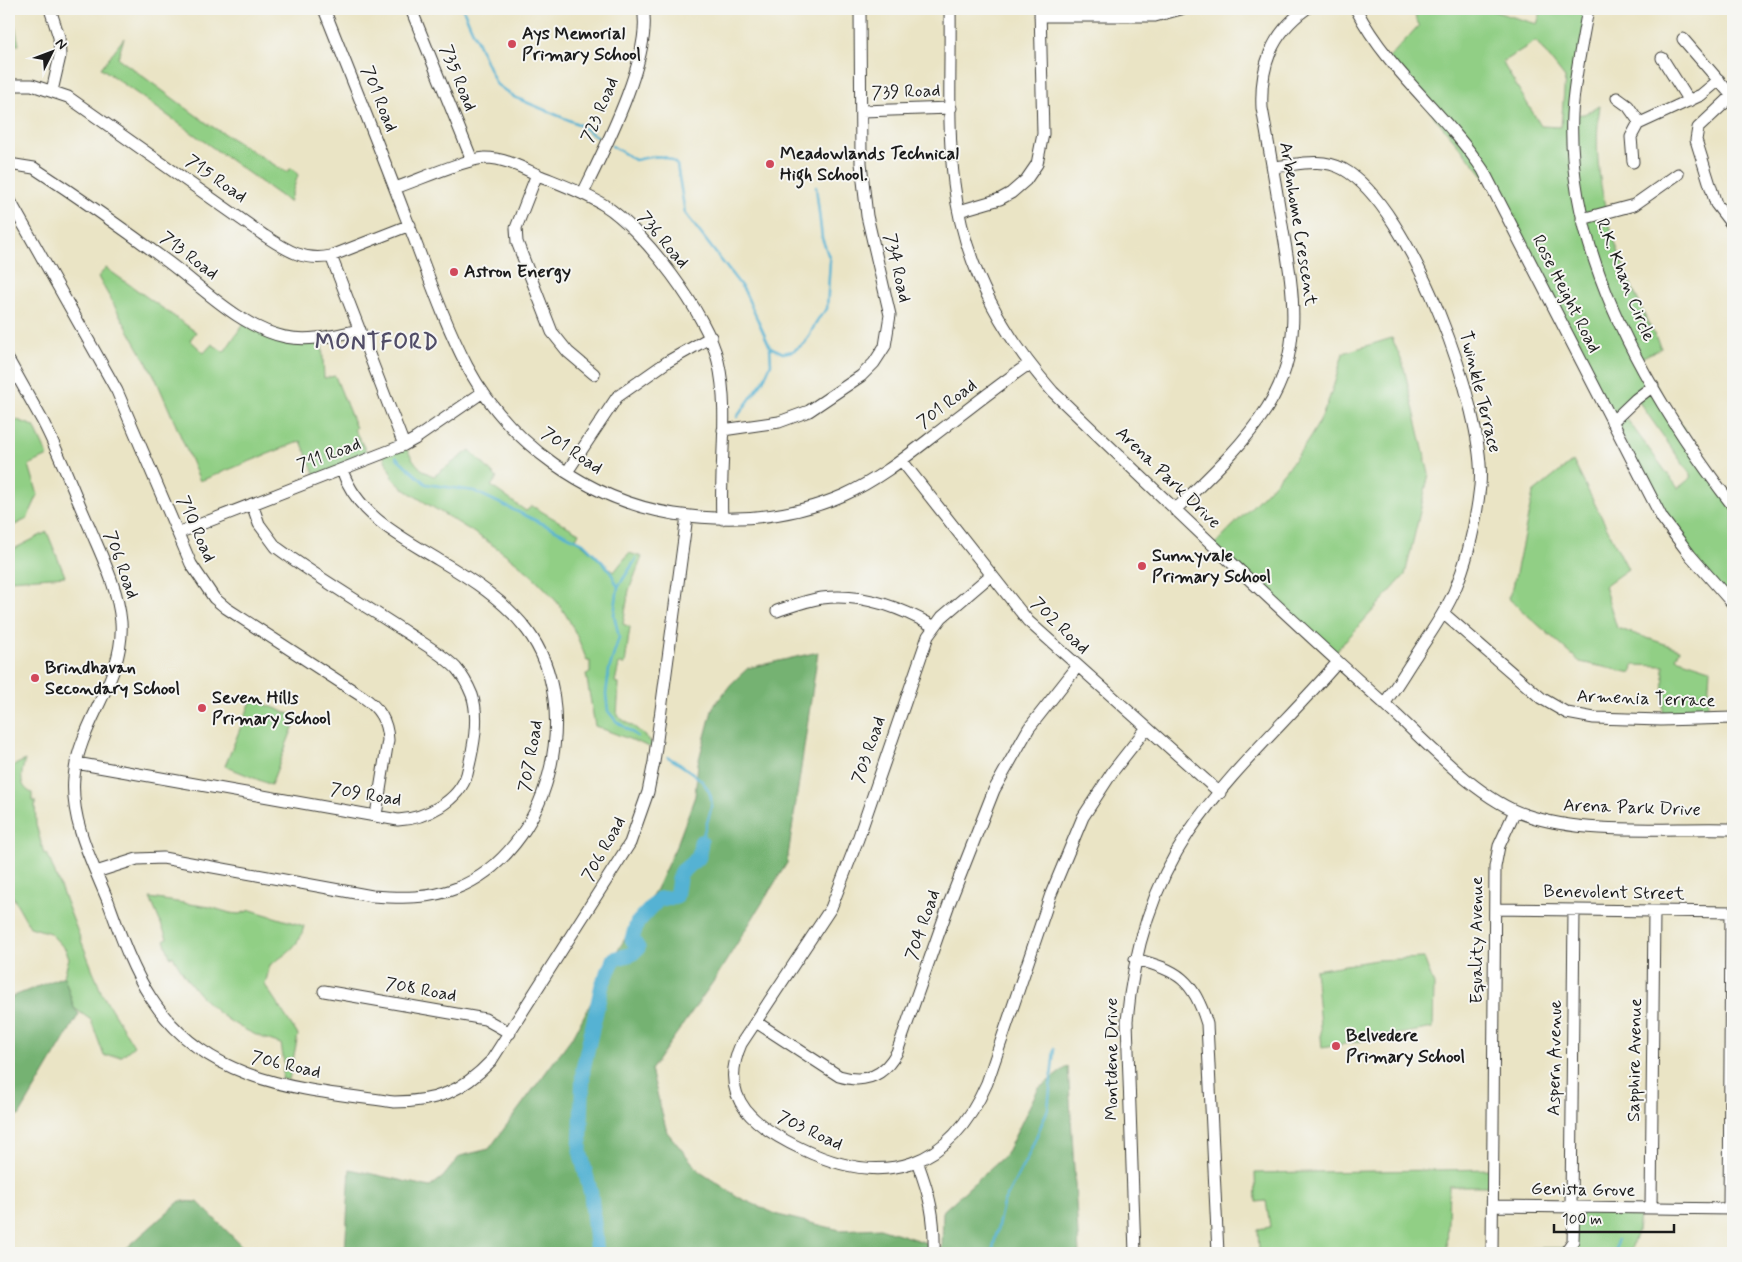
<svg xmlns="http://www.w3.org/2000/svg" width="1742" height="1262" viewBox="0 0 1742 1262" font-family="Mynerve,sans-serif">
<rect width="100%" height="100%" fill="#f6f6f2"/>
<filter id="ink" filterUnits="userSpaceOnUse"><feTurbulence type="fractalNoise" baseFrequency=".02" numOctaves="2"/><feDisplacementMap in="SourceGraphic" scale="10" xChannelSelector="R" yChannelSelector="G"/><feConvolveMatrix kernelMatrix="1 2 1 2 8 2 1 2 1" color-interpolation-filters="sRGB"/></filter>
<filter id="wash" filterUnits="userSpaceOnUse"><feTurbulence type="fractalNoise" baseFrequency=".0096" numOctaves="4" result="noise"/><feDisplacementMap in="SourceGraphic" scale="20" xChannelSelector="R" yChannelSelector="G"/><feGaussianBlur stdDeviation="1.12" result="paint"/><feColorMatrix in="noise" values="0 0 0 0 0 0 0 0 0 0 0 0 0 0 0 0 0 1.4 0 .05"/><feComposite in="paint" operator="in"/></filter>
<g filter="url(#wash)">
<rect width="100%" height="100%" fill="#eae4c5"/>
<path fill="#91cf85" stroke="#567650" fill-rule="evenodd" d="M1412,9H1486L1537,24L1542,9H1588L1573,115L1584,114L1600,106C1587,190 1624,275 1661,348L1639,359L1733,505V605L1674,536L1489,182L1387,60L1419,25ZM1536,41L1565,78L1561,127L1541,126L1502,62ZM1637,399L1692,477L1678,488L1623,414Z
M9,13L15,26L19,45H9Z
M124,38L118,58L208,124L286,172L292,168L298,175L289,202L101,68Z
M106,268L196,332L190,340L204,353L212,344L224,352L244,323L322,341L324,378L335,376L356,428L354,429L370,458L316,478L301,441L200,481L155,377L98,277Z
M1392,338L1403,364L1429,474L1405,575L1331,657L1213,546C1251,506 1296,468 1321,418C1331,397 1337,375 1343,353Z
M9,417L34,426L48,456L29,465L38,495L27,519L9,528V502L14,490L9,473Z
M404,444C412,458 418,471 434,476L470,450L497,478L491,486L526,511L532,506L579,533L576,539L614,572L629,553L642,557L629,590L623,624L630,627L625,664H619L615,682L619,684L617,716L637,729L655,746V749L595,726L586,674L590,673V661H587C580,643 573,625 562,609C523,555 458,525 404,489L394,480L382,453Z
M1573,461L1628,569L1604,586L1617,628L1680,649L1676,658L1710,669L1707,715L1663,714L1664,666L1633,665L1632,673L1580,662L1508,598L1513,587L1533,493Z
M47,532L65,576L9,580V547L10,551Z
M252,699L297,717L271,785L225,766Z
M25,760C22,772 17,786 32,793V801H35L36,824L44,854L47,853L102,994L134,1046L122,1056H104L91,1020L74,1008L64,976L69,958L66,950L50,933L30,927L9,890V768Z
M150,898L210,907L230,913L239,914L251,910L304,926C300,946 286,954 270,965L265,985L298,1035L289,1080L282,1079L284,1063L281,1044C229,1028 200,1004 173,956L170,957L164,940L167,938Z
M1424,958L1434,985L1433,1028L1322,1048L1315,970L1376,960Z
M1493,1169V1186H1449L1447,1253H1259L1258,1229L1270,1227L1266,1201L1256,1202L1255,1173Z
M1573,1207L1640,1209L1637,1231L1630,1253H1531V1248H1567Z"/>
<path fill="#74b272" stroke="#486747" d="M818,652L787,863L715,979L651,1070L667,1132L700,1172L740,1198L778,1215L840,1230L880,1228L942,1248L943,1211L1006,1154L1038,1089L1068,1066L1079,1253H345L350,1169L430,1187L443,1177L460,1156L489,1149L575,1033L621,945L656,889L678,842L695,796L698,763L713,707L731,684L748,668Z
M64,976L74,1008L79,1014L19,1116L9,1111V998Z
M180,1201L198,1202L249,1253H121Z"/>
<g fill="none" stroke-linecap="round" stroke-linejoin="round">
<path stroke="#55b2d3" stroke-width="2.5" d="M463,9L496,84L514,97L578,124L597,137
M612,146L635,160C651,157 665,152 677,165L685,213L744,290L770,347L771,364L763,381L737,417
M770,347L783,353L793,351L805,343L818,319L827,309L830,260L822,238L816,187
M396,457L426,484L474,491L583,543L609,569L618,587
M636,559L618,587L614,615L619,637L609,670L606,694L608,711L616,721L637,736
M668,757C685,768 716,783 711,808C709,819 704,830 701,842
M992,1253L1003,1204L1028,1156L1048,1109L1054,1049
M1615,1253L1617,1240"/>
<path stroke="#55b2d3" stroke-width="15" d="M597,1253L591,1194L580,1151L583,1069L602,985L614,959L632,954L638,948L632,939L637,923L659,899L676,897L680,873L699,857L701,842"/>
</g>
</g>
<g filter="url(#ink)">
<g fill="none" stroke-linecap="round" stroke-linejoin="round">
<defs>
<path id="minor" d="M50,9L59,37L60,56L52,91
M324,9C351,77 379,146 405,215C425,265 442,318 467,366C508,443 588,500 674,514C733,523 789,519 844,495C875,481 901,461 928,440C961,415 994,388 1029,364
M411,9L472,160
M950,9C951,66 947,126 954,183C963,262 1001,333 1053,392C1163,498 1273,604 1387,706C1425,741 1477,799 1526,815C1588,836 1668,827 1733,829
M1356,9C1388,71 1445,113 1483,170L1662,518L1690,555L1733,604
M1588,9C1582,44 1574,78 1572,114C1566,255 1650,398 1733,506
M1040,16H1155L1181,9
M1683,39L1732,96
M1662,58L1689,101
M9,85H32L68,97L262,234C285,249 303,262 331,256L410,225
M1733,95L1698,128L1696,140L1716,204L1733,226
M1617,98L1628,106L1640,123
M862,111L951,108
M1633,162L1631,137L1638,124L1701,95L1719,80
M9,164L34,168C80,198 124,229 168,262C203,288 240,327 285,337C312,342 334,335 360,330
M1273,167C1297,165 1320,157 1343,169C1410,205 1487,413 1480,486C1476,522 1468,559 1454,592C1444,615 1428,636 1415,657C1405,672 1395,689 1384,704
M537,174L516,228L517,242L552,332L568,352L594,374
M395,188C416,181 465,159 485,158C504,158 521,167 538,175C560,184 583,192 604,205C643,229 708,315 718,361C730,412 719,467 722,519
M583,193C604,150 653,55 643,9
M9,199L117,391L191,564L214,598L226,608L363,697C379,708 387,720 388,740L376,815
M959,211L1000,199L1011,193L1026,180L1037,164L1043,134L1040,9
M1582,219L1634,205L1678,174
M331,256L404,445
M9,361C20,381 31,400 42,420C60,454 73,491 89,526C102,557 118,588 121,622C125,679 79,722 74,777C70,820 92,862 108,901C120,934 132,969 151,998C207,1085 302,1089 394,1102C435,1102 462,1092 491,1061L630,843L648,792L654,762L687,516
M1612,422L1636,399L1653,386
M723,430L779,422L809,411L861,376L874,363L885,346L890,315L867,216L861,163L860,9
M902,461L1028,621L1220,793
M567,472L617,397L667,362L711,337
M1175,510C1207,479 1243,446 1267,408C1305,348 1293,290 1282,225C1276,186 1269,147 1262,108C1260,67 1271,34 1306,9
M178,533L404,445L415,439L483,392
M990,576L942,617L928,636L858,839L831,908L741,1044C716,1101 758,1128 802,1149C885,1189 950,1168 987,1083L1051,894L1083,817L1113,771L1146,729
M777,611C792,606 807,600 822,598C862,593 900,607 933,626
M1443,613L1541,698L1567,713L1594,718L1661,720L1733,718
M76,763L398,820C425,819 459,801 467,774C473,750 480,718 472,695C468,685 463,676 456,668C442,654 424,644 407,633C363,604 318,578 276,547L259,524L252,504
M96,872L137,859L163,858L372,896C401,898 430,899 457,888C549,852 586,708 527,630C504,600 471,579 439,560C400,536 358,516 342,470
M1495,909L1733,912
M1135,959C1178,970 1194,980 1207,1024L1218,1253
M324,991L485,1019L510,1033
M756,1022L839,1076C866,1084 884,1076 897,1052L949,904L994,790L1029,728L1077,667
M917,1161C930,1196 935,1216 934,1253
M1493,1206L1733,1209
M1571,1207L1574,910
M1651,1208L1654,911
M1729,1209L1731,912
M1135,1253L1127,1021C1133,953 1151,889 1189,832C1229,772 1290,718 1337,663
M1492,1253L1495,867L1499,846L1515,811
M1565,1253L1573,1241L1574,1207"/>
</defs>
<use href="#minor" stroke="#3b3a35" stroke-width="13"/>
<use href="#minor" stroke="#fff" stroke-width="11"/>
</g>
</g>
<g fill="#d1495b" stroke="#f6f6f2" stroke-width="2">
<circle cx="512" cy="44" r="5"/>
<circle cx="770" cy="164" r="5"/>
<circle cx="454" cy="272" r="5"/>
<circle cx="1142" cy="566" r="5"/>
<circle cx="35" cy="678" r="5"/>
<circle cx="202" cy="708" r="5"/>
<circle cx="1336" cy="1046" r="5"/>
</g>
<g text-anchor="middle" dominant-baseline="central" stroke-width="4" stroke-linejoin="round" paint-order="stroke">
<g font-size="18" font-weight="bold" fill="#1c1c1c" stroke="#f6f6f2" text-anchor="start">
<text x="522" y="34">Ays Memorial<tspan x="522" dy="21">Primary School</tspan></text>
<text x="780" y="154">Meadowlands Technical<tspan x="780" dy="21">High School.</tspan></text>
<text x="464" y="272">Astron Energy</text>
<text x="1152" y="556">Sunnyvale<tspan x="1152" dy="21">Primary School</tspan></text>
<text x="45" y="668">Brindhavan<tspan x="45" dy="21">Secondary School</tspan></text>
<text x="212" y="698">Seven Hills<tspan x="212" dy="21">Primary School</tspan></text>
<text x="1346" y="1036">Belvedere<tspan x="1346" dy="21">Primary School</tspan></text>
</g>
<g font-size="18" fill="#1c1c1c" stroke="#f6f6f2">
<text transform="translate(458 78) rotate(68)">735 Road</text>
<text transform="translate(906 92) rotate(-2)">739 Road</text>
<text transform="translate(379 99) rotate(68)">701 Road</text>
<text transform="translate(600 110) rotate(-67)">723 Road</text>
<text transform="translate(216 179) rotate(35)">715 Road</text>
<text transform="translate(1298 224) rotate(81)">Arbenhome Crescent</text>
<text transform="translate(663 240) rotate(50)">736 Road</text>
<text transform="translate(189 256) rotate(37)">713 Road</text>
<text transform="translate(897 268) rotate(77)">734 Road</text>
<text transform="translate(1625 280) rotate(68)">R.K. Khan Circle</text>
<text transform="translate(1566 294) rotate(63)">Rose Height Road</text>
<text transform="translate(1480 392) rotate(76)">Twinkle Terrace</text>
<text transform="translate(947 404) rotate(-37)">701 Road</text>
<text transform="translate(572 451) rotate(34)">701 Road</text>
<text transform="translate(329 455) rotate(-21)">711 Road</text>
<text transform="translate(1168 478) rotate(44)">Arena Park Drive</text>
<text transform="translate(196 529) rotate(66)">710 Road</text>
<text transform="translate(121 565) rotate(70)">706 Road</text>
<text transform="translate(1060 626) rotate(44)">702 Road</text>
<text transform="translate(1646 699) rotate(2)">Armenia Terrace</text>
<text transform="translate(869 750) rotate(-71)">703 Road</text>
<text transform="translate(531 756) rotate(-80)">707 Road</text>
<text transform="translate(366 795) rotate(9)">709 Road</text>
<text transform="translate(1632 808) rotate(2)">Arena Park Drive</text>
<text transform="translate(604 849) rotate(-61)">706 Road</text>
<text transform="translate(1614 893) rotate(1)">Benevolent Street</text>
<text transform="translate(923 925) rotate(-71)">704 Road</text>
<text transform="translate(1477 940) rotate(-90)">Equality Avenue</text>
<text transform="translate(421 990) rotate(10)">708 Road</text>
<text transform="translate(1555 1058) rotate(-89)">Aspern Avenue</text>
<text transform="translate(1112 1059) rotate(-90)">Montdene Drive</text>
<text transform="translate(1635 1060) rotate(-89)">Sapphire Avenue</text>
<text transform="translate(286 1065) rotate(13)">706 Road</text>
<text transform="translate(810 1131) rotate(25)">703 Road</text>
<text transform="translate(1583 1190) rotate(1)">Genista Grove</text>
</g>
<g font-size="22" font-weight="bold" letter-spacing="1" fill="#514d67" stroke="#f6f6f2">
<text x="377" y="343">MONTFORD</text>
</g>
</g>
<rect width="1742" height="1262" fill="none" stroke="#f6f6f2" stroke-width="30"/>
<g transform="translate(52 52) rotate(48)" stroke="#f6f6f2" stroke-width="4" paint-order="stroke">
<path d="M0-4L9 19L0 12L-9 19Z" fill="#1c1c1c"/>
<text y="-8" font-size="14" font-weight="bold" text-anchor="middle" fill="#1c1c1c">N</text>
</g>
<path d="M1554 1224v8h120v-8" fill="none" stroke="#1c1c1c" stroke-width="2.5"/>
<text x="1562" y="1224" font-size="15" fill="#1c1c1c" stroke="#f6f6f2" stroke-width="4" paint-order="stroke">100 m</text>
</svg>
